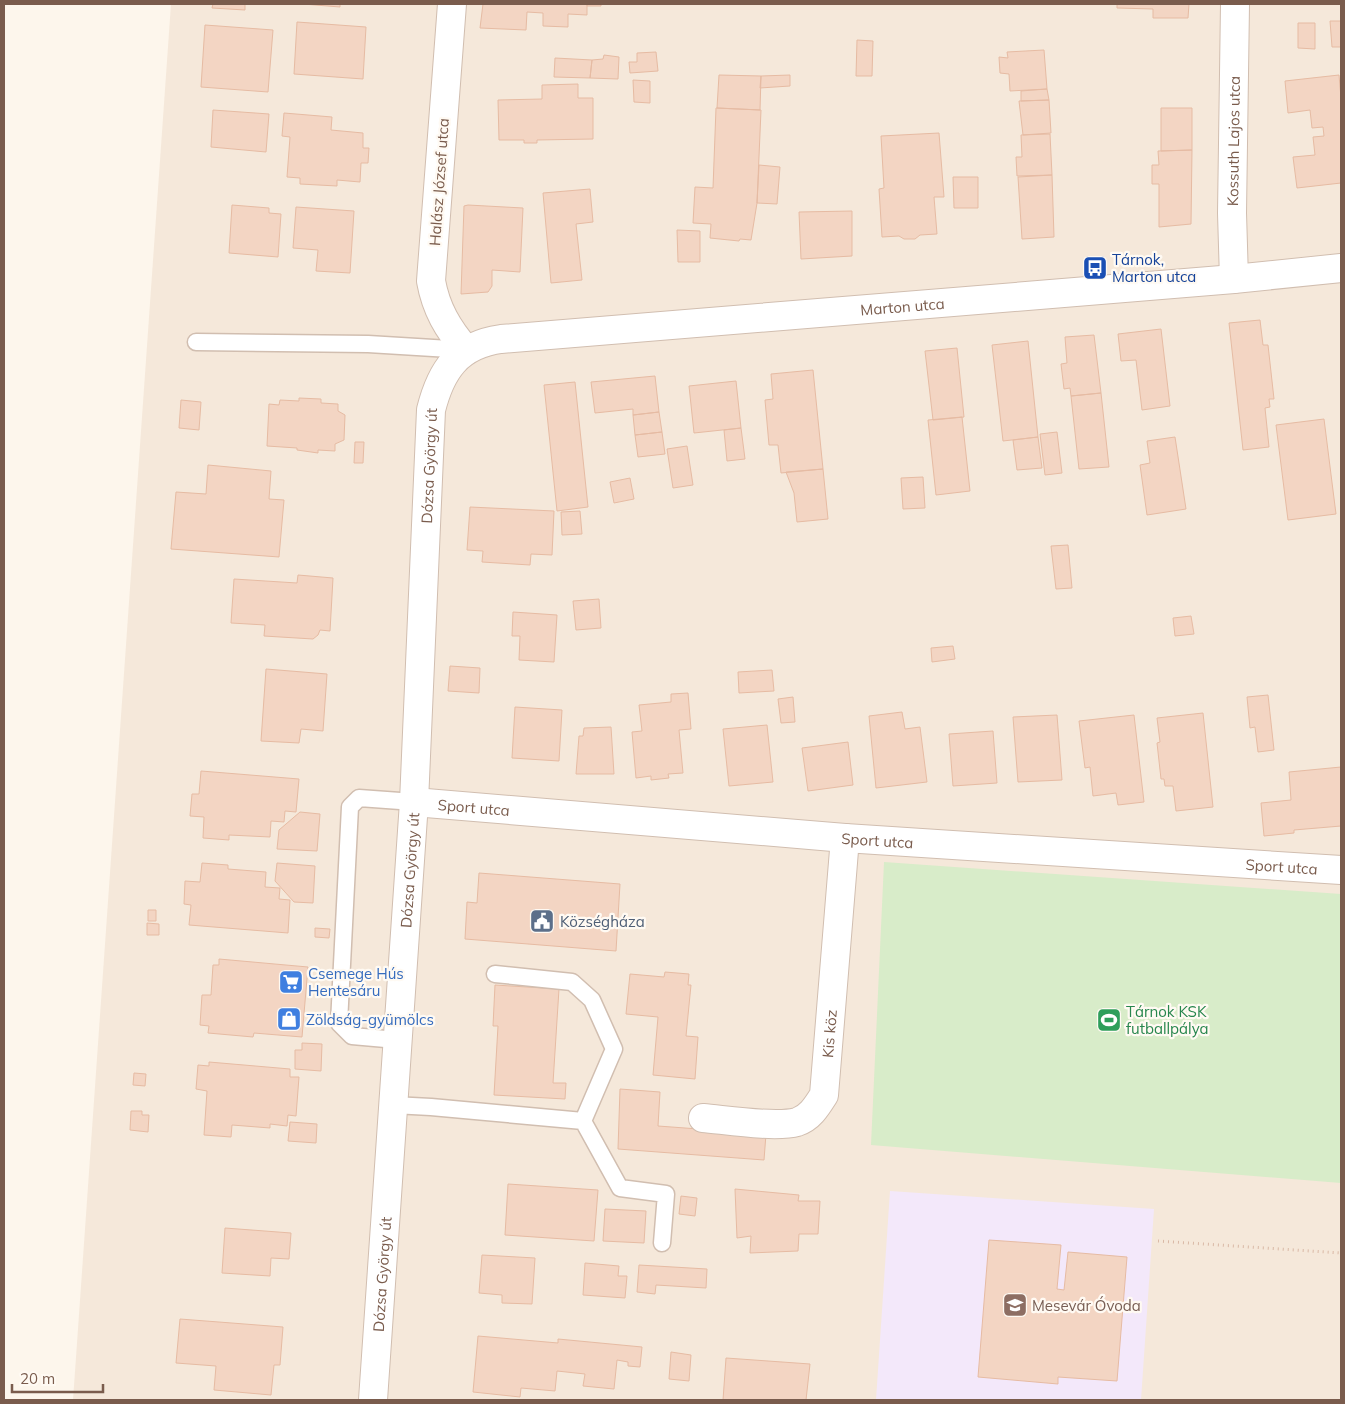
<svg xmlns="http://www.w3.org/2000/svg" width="1345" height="1404" viewBox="0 0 1345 1404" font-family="Mulish,sans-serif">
<rect width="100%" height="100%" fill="#fdf6ec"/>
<path fill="#f5e8da" d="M171,4H1341V1400H73Z"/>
<path fill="#f3e8fa" d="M890,1191L1154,1209L1141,1400H876Z"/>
<path fill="#d8ecc9" d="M884,862L1341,894V1183L871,1145Z"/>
<path fill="#f3d5c3" stroke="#e6bba3" d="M213,4H245V10L212,8Z
M303,4H340V7Z
M483,4H587V15L568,14V27L543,26V13L527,12L526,30L480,28Z
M587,4H601V6H587Z
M1117,4H1189L1188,18H1153V9L1117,8Z
M1330,21H1341V47H1332Z
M297,22L366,27L363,79L294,74Z
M1298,23H1315V49L1298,48Z
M205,25L273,30L268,92L201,87Z
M857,40L873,41L872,76H856Z
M1044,50L1047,89L1010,91L1009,74L1000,73L999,57L1008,58L1007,52Z
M656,52L658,71L630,73L629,62H637V53Z
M604,55L619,57L618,79L590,78L592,60L603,59Z
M555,58L592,60L590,78L554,77Z
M719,75L761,76L760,110L717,108Z
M790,75V86L760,88L761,76Z
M1339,75L1341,98V183L1297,188L1293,157L1315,155L1313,137L1324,136L1323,127L1312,128L1310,110L1288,113L1285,81Z
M633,80L650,81V103L634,102Z
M578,84V98H593V139L537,140V143H524V140H499L498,100L542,99V85Z
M1047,89L1049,100L1021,101V91Z
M1049,100L1051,133L1023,135L1019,101Z
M716,108L761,110L757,203L751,240L740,239L739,241L710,238L711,224L693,223L695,187L713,188Z
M1161,108H1192V150L1161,151Z
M213,110L269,114L266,152L211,147Z
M284,113L332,117L331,130L363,133V148H369L368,163H361L360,182L337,180V186L300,184V178L287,177L290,137L282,136Z
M939,133L944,197H934L937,234L920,235L915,239H904L899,236L882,237L879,189L884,188L881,136Z
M1050,134L1052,175L1017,176L1016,157H1022L1021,135Z
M1192,150L1191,224L1159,227V184H1152V165H1159L1158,151Z
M759,165L780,167L777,204L757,203Z
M1052,175L1054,237L1022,239L1018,177Z
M953,177H978V208H954Z
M590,189L593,222L576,224L582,280L551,283L543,193Z
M232,205L269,208V213L281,214L278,257L229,253Z
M468,205L523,208L520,272L492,270V286L488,292L461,294L464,206Z
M296,207L354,211L350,273L316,271L318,250L293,248Z
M852,211V256L801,259L799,212Z
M677,230L700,231V262H678Z
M1260,320L1263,345H1268L1274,399H1269L1270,407L1265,408L1269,447L1243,450L1229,323Z
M1161,329L1170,406L1142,410L1136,360L1121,361L1118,334Z
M1094,335L1101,393L1071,396L1070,388L1064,389L1061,364L1067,363L1065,337Z
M1028,341L1038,437L1003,441L992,345Z
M957,348L964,417L933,420L925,351Z
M813,370L823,469L781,473L778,445H769L765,400L773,399L771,374Z
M655,376L659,412L633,415V409L595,413L591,382Z
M736,381L741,428L694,433L689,386Z
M575,382L588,507L557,511L544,385Z
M1101,393L1109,467L1079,469L1071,396Z
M299,398L321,399V403L338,404V411L345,415L344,440L335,444V451L318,450V453L297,450V448L267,446L269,404L279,405L280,400L299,401Z
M181,400L201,402L199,430L179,428Z
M659,412L662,432L635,435L633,415Z
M962,417L970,491L936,495L928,420Z
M1324,419L1336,514L1288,520L1276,425Z
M741,428L745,459L727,461L724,430Z
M662,432L665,454L638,457L635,435Z
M1057,432L1062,473L1045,475L1040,434Z
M1038,437L1042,468L1017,470L1013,440Z
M1175,437L1186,509L1147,515L1140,465L1150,463L1147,441Z
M355,442H364L363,463H354Z
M687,446L693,485L673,488L667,449Z
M208,465L271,471L269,499L284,500L279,557L171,549L176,492L206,494Z
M823,469L828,519L797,522L794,493L786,472Z
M923,477L925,508L903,509L901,478Z
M630,478L634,499L614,503L610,482Z
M470,507L554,511L552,555L531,554L530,565L482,562L483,551L467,550Z
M580,511L582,534L562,535L561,512Z
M1068,545L1072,588L1056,589L1051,546Z
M298,575L333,578L330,631L320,630L318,635L313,639L264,636L265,625L231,623L234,579L297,583Z
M599,599L601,628L576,630L573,601Z
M513,612L557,615L554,662L519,660L520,636H512Z
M1191,616L1194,634L1175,636L1173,618Z
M953,646L955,659L932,662L931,648Z
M450,666L480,668L479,693L448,691Z
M266,669L327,674L323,731L301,729L299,743L261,741Z
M772,670L774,691L739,693L738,672Z
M688,693L691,729L679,730L683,773L668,774L669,778L651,780V776L636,778L632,732L642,731L639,705L671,702V694Z
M1268,695L1274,750L1258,752L1255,727L1250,728L1247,697Z
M793,697L795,722L781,723L778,699Z
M515,707L562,710L559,761L512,758Z
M902,712L905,729L920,727L927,782L876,788L869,716Z
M1203,713L1213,807L1176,811L1173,786H1165L1164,779H1161L1157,743L1160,742L1157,718Z
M1057,715L1062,780L1018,782L1013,717Z
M1134,715L1144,802L1118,805L1116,793L1093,796L1090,767L1085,768L1079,721Z
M767,725L773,782L729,786L723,729Z
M611,727L614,774H576L579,736H583L584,728Z
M993,731L997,783L953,786L949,734Z
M848,742L853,785L808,791L802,748Z
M1341,767V826L1294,830V833L1264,836L1261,803L1291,800L1289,772Z
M201,771L299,779L296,812L285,811L284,822L271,821L270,837L229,835V840L203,838L204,817L190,816L192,794H199Z
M300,812L320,814L317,851L277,849L279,830Z
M202,863L228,865V869L266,872L265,887L280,888L279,899L290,900L288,933L189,925L191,905L184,904L185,881L200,882Z
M277,863L315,866L313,903L294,902L275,881Z
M479,873L620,884L616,951L465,939L467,902L477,903Z
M148,910H156V921H148Z
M147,923L159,924V935H147Z
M315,928L330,929L329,938L315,937Z
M219,959L308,967L302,1037L254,1033L253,1037L208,1033L209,1026L200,1025L202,995H211L213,965H219Z
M665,972L689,974L688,985H691L686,1036L698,1037L695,1079L653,1075L658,1017L626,1014L630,974L664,977Z
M495,985L559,989L553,1083H566L565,1099L494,1095L498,1026H493Z
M302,1043L322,1044L321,1071L295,1069V1050H302Z
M209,1062L290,1069V1077H299L296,1116L288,1115L287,1126L270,1124V1128L232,1125L231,1137L204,1135L207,1091L196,1089L198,1065L209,1066Z
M134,1073L146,1074L145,1086L133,1085Z
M620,1089L660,1092L658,1126L766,1134L764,1160L618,1149Z
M131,1111H142V1115H149L148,1132L130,1130Z
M290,1122L317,1124L316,1143L288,1141Z
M508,1184L598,1190L594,1241L505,1235Z
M735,1189L799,1195L798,1201H820L818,1234H799L798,1251L750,1253L751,1236L737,1238Z
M681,1196L697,1198L695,1216L679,1214Z
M605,1209L646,1211L644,1243L603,1241Z
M225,1228L291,1233L289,1259L271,1258L270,1276L222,1273Z
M989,1240L1061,1245L1057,1289L1064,1290L1068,1252L1127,1257L1117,1381L1058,1377V1384L978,1377Z
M482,1255L535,1258L532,1304L502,1303V1295L479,1293Z
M585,1263L619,1266L618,1276H627L625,1298L583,1295Z
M639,1265L707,1269L706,1288L656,1285L655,1294L637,1292Z
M180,1319L283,1327L280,1365H274L271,1395L214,1390L216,1366L176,1363Z
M478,1336L558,1343V1339L642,1347L640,1367L628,1366V1362L617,1360L614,1389L583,1386L585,1374L557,1371L555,1391L521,1388L520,1397L473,1392Z
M671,1352L691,1355L689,1381L669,1379Z
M726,1358L810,1364L806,1400H723Z"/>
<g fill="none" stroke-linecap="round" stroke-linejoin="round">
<defs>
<path id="service" d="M196,342L368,344L466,350
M397,1040L352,1036L339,1023L350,807L359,798L414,802
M393,1105L431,1107L583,1121L614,1049L592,1000L572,982L495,974
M583,1121L620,1188L666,1194L662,1243"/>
<g id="minor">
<path id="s1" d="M1234,279L1232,213L1235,4"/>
<path id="s2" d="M414,802L845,838L1341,870"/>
<path id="s3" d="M703,1118C726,1120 775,1128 797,1122C810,1118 817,1106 824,1095L845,838"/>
</g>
<g id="tertiary">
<path d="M452,4L431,281C436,309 448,329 466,350"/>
<path id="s4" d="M373,1400L414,802L431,410C441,370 458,345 501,339L1234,279L1341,268"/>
</g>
</defs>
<use href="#service" stroke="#d1beb0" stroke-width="19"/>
<use href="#minor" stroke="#d1beb0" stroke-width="30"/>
<use href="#tertiary" stroke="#d1beb0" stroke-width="30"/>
<path stroke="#d9b8a5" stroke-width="3" stroke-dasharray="1 4" stroke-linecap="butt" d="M1158,1241L1341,1253"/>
<use href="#service" stroke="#fff" stroke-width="16"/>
<use href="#minor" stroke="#fff" stroke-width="28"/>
<use href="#tertiary" stroke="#fff" stroke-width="28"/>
</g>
<defs>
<symbol id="bus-square" viewBox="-11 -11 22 22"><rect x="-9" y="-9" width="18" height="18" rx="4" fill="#1a4fb4" stroke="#fffaf3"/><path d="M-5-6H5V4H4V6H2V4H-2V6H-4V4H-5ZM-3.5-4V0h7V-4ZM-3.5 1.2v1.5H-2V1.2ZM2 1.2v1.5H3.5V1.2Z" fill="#fff"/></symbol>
<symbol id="civic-square" viewBox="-11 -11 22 22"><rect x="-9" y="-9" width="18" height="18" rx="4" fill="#5c6f8a" stroke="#fffaf3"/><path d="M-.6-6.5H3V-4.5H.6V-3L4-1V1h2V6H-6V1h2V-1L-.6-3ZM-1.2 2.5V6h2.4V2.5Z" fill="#fff"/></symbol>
<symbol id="supermarket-square" viewBox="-11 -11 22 22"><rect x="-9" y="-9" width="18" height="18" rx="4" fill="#3f7fe0" stroke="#fffaf3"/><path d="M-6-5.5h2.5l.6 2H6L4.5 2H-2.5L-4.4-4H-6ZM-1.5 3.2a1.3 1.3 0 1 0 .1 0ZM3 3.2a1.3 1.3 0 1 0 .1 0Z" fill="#fff"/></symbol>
<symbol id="shop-square" viewBox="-11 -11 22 22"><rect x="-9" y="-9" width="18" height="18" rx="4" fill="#3f7fe0" stroke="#fffaf3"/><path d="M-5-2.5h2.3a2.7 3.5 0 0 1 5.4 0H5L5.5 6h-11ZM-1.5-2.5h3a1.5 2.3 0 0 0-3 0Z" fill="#fff"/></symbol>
<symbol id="stadium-square" viewBox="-11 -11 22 22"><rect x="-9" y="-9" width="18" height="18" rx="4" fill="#2e9e5b" stroke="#fffaf3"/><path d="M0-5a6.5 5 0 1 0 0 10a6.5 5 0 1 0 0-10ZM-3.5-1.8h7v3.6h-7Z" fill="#fff"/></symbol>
<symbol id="school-square" viewBox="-11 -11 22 22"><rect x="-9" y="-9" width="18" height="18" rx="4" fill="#8d6e63" stroke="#fffaf3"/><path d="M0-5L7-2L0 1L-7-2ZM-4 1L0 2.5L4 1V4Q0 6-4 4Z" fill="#fff"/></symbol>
</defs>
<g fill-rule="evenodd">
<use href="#bus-square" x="1081" y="254" width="28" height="28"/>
<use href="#civic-square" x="528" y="907" width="28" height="28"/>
<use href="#supermarket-square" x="277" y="968" width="28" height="28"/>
<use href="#shop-square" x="275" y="1005" width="28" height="28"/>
<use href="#stadium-square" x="1095" y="1006" width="28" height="28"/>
<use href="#school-square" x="1001" y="1291" width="28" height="28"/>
</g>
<g text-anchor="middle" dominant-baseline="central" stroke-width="4.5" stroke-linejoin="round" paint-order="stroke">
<g font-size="15" fill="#7a5c4d" stroke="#fffaf3">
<text stroke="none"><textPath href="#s1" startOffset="138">Kossuth Lajos utca</textPath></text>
<text transform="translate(439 182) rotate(-86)">Halász József utca</text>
<text stroke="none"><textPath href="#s4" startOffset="1502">Marton utca</textPath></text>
<text stroke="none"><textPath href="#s4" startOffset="936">Dózsa György út</textPath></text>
<text stroke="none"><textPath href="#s2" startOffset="60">Sport utca</textPath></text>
<text stroke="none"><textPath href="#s2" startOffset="465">Sport utca</textPath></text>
<text stroke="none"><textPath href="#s2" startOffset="870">Sport utca</textPath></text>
<text stroke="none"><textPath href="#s4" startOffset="531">Dózsa György út</textPath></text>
<text stroke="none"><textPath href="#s3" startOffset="195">Kis köz</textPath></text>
<text stroke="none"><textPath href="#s4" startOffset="126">Dózsa György út</textPath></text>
</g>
<g font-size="15" fill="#164399" stroke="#fffaf3" text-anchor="start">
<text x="1112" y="259">Tárnok,<tspan x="1112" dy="17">Marton utca</tspan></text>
</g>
<g font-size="15" fill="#4e5e75" stroke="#fffaf3" text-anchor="start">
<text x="560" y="921">Községháza</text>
</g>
<g font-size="15" fill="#366cbe" stroke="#fffaf3" text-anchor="start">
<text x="308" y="973">Csemege Hús<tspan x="308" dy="17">Hentesáru</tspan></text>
<text x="306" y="1019">Zöldság-gyümölcs</text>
</g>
<g font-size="15" fill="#27864d" stroke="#fffaf3" text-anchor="start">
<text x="1126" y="1011">Tárnok KSK<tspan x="1126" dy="17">futballpálya</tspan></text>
</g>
<g font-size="15" fill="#785e54" stroke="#fffaf3" text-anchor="start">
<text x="1032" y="1305">Mesevár Óvoda</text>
</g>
</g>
<rect width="1345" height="1404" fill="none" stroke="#7a5c4d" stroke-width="10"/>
<path d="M12 1384v8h91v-8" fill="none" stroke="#7a5c4d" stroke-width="2.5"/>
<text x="20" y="1384" font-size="15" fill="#7a5c4d" stroke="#fffaf3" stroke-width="4" paint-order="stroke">20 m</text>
</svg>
